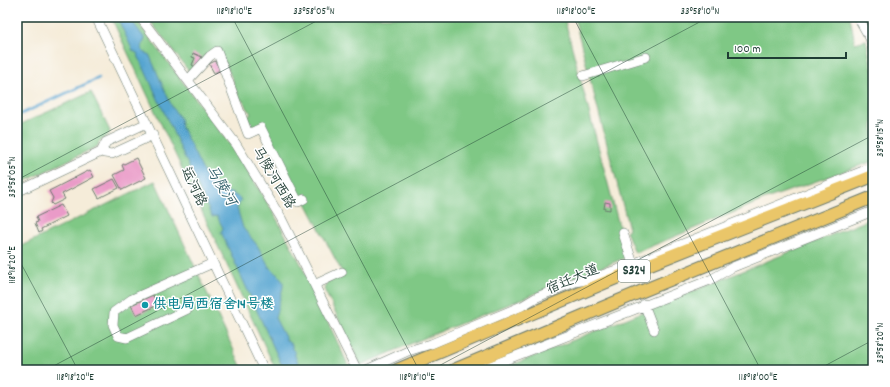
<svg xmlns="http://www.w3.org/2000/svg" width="890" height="387" viewBox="0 0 890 387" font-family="Dekko,'LXGW WenKai TC',sans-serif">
<rect width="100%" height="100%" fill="#fff"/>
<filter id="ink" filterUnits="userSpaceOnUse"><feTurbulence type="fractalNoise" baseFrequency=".025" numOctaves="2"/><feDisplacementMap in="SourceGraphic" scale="8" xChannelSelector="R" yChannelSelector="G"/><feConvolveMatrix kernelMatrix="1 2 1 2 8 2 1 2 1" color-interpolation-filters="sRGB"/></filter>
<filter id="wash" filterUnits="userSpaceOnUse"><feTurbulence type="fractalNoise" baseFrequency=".012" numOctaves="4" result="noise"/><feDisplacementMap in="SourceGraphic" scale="16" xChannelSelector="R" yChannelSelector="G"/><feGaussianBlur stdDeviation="0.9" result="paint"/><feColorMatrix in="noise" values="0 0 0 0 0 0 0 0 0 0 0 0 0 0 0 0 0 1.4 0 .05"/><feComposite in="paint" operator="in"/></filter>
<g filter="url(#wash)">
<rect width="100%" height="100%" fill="#f5ecd9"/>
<path fill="#7fc885" stroke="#4f825c" d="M111,17H134L237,154L272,210L302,266L349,367V370H276Z
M147,17H564L621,233L619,234L627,257L427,337L361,365L324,289L327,282L343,274L303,197L299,198L263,123L251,129L247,117L251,114L242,99L240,100L233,84L234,83L219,50L191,74Z
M574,17H850L855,43L866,40L873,72V161L763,200L635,253L626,231L629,229Z
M91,92L110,131L109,134L99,142L98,146L17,185V126Z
M155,181L243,370H17V248Z
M873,218V370H500Z"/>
<path fill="#56a5d0" stroke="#3a7182" d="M117,17H129L145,39L142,47L143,52L149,54L172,107L180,118L181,126L207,179L213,181C220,194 233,190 241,200L237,208L243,228L257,245L270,268L280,277L283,282V287L275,318L287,341L292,345V349L295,352V356L302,370H284L221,232L223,228L217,216L212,217L137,53L133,51Z"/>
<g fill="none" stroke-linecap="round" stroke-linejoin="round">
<path stroke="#56a5d0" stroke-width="2.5" d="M17,116L99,78"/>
</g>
<g id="blocks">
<path fill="#ea9bc8" d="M193,53L202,57L197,68L192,65L195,58L192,57Z
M215,61L220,70L214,73L209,64Z
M136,158L146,178L122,190L114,175L124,170L122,165Z
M90,170L94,177L62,194L65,199L53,205L51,203L53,198L49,191Z
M114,179L119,188L99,198L94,189Z
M605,202L610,203V210L604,209Z
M61,205L67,216L41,229L42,231L39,233L35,223L38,222L36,217Z
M153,295L158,305L136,315L131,305Z"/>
</g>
</g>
<g filter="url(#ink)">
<use href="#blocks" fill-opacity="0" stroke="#6a7a6e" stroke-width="1"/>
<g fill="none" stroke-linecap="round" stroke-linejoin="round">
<defs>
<path id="minor" d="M96,17L264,370
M140,17L236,144L281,218L357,370
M858,17L870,38L873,50
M583,76L646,57
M188,80L210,56L217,51L248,134L261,128L298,202L304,199
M147,123L106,142L102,150L104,153L112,154L153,135
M17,192L103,151
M623,233L633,264
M316,284L342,272
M644,304L654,330
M188,309L127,338L118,336L113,325L114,312L132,299L213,263
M366,370L408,351L431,344L522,306L537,297L575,282L591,279L633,264L873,167
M480,370L710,280L733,267L873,211"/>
<path id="major" d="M397,370L635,270L873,176
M454,370L640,292L873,197"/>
</defs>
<use href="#minor" stroke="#6a7a6e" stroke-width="10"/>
<use href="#major" stroke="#6a7a6e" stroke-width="14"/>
<use href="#minor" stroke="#fff" stroke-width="9"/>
<use href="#major" stroke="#eac669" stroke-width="12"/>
</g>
</g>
<path fill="none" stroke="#1f3d34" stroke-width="1" stroke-opacity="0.45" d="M232,17L419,370M573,17L761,370M17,180L324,17M17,256L78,370M46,370L709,17M431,370L873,135M817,370L873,340"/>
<circle fill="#0f9aa8" stroke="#fff" stroke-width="1.5" cx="145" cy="305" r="4"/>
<g text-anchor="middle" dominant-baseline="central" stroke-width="3" stroke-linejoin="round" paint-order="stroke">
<rect fill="#fff" stroke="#627771" stroke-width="1" x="618" y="260" width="32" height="22" rx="3"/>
<g font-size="13" font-weight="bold" fill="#1f3d34">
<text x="634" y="271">S324</text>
</g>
<g font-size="14" fill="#1f3d34" stroke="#fff">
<text transform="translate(273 178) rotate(59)">马陵河西路</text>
<text transform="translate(193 187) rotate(65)">运河路</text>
<text transform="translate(573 280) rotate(-23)">宿迁大道</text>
</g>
<g font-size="14" font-weight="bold" fill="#0d838f" stroke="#fff" text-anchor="start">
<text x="153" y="305">供电局西宿舍14号楼</text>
</g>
<g font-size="15" font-style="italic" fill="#32616b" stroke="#fff">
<text transform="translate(220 186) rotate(59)">马陵河</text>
</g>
</g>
<rect width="890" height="387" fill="none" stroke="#fff" stroke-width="44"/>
<path d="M728 52v6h118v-6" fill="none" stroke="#1f3d34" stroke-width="2"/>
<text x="734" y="52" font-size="12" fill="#1f3d34" stroke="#ffffff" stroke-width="3" paint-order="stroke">100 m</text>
<rect x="22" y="22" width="846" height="343" fill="none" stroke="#1f3d34" stroke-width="1.5"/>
<g font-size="10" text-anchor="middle" fill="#1f3d34">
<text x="234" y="14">118°18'10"E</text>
<text x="314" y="14">33°58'05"N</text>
<text x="576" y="14">118°18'00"E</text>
<text x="700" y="14">33°58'10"N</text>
<text transform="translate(879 138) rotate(-90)" y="4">33°58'15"N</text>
<text transform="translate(11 177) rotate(-90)" y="4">33°58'05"N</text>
<text transform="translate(11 265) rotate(-90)" y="4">118°18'20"E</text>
<text transform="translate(879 343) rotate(-90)" y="4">33°58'20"N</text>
<text x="75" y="380">118°18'20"E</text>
<text x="417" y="380">118°18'10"E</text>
<text x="758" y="380">118°18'00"E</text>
</g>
</svg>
